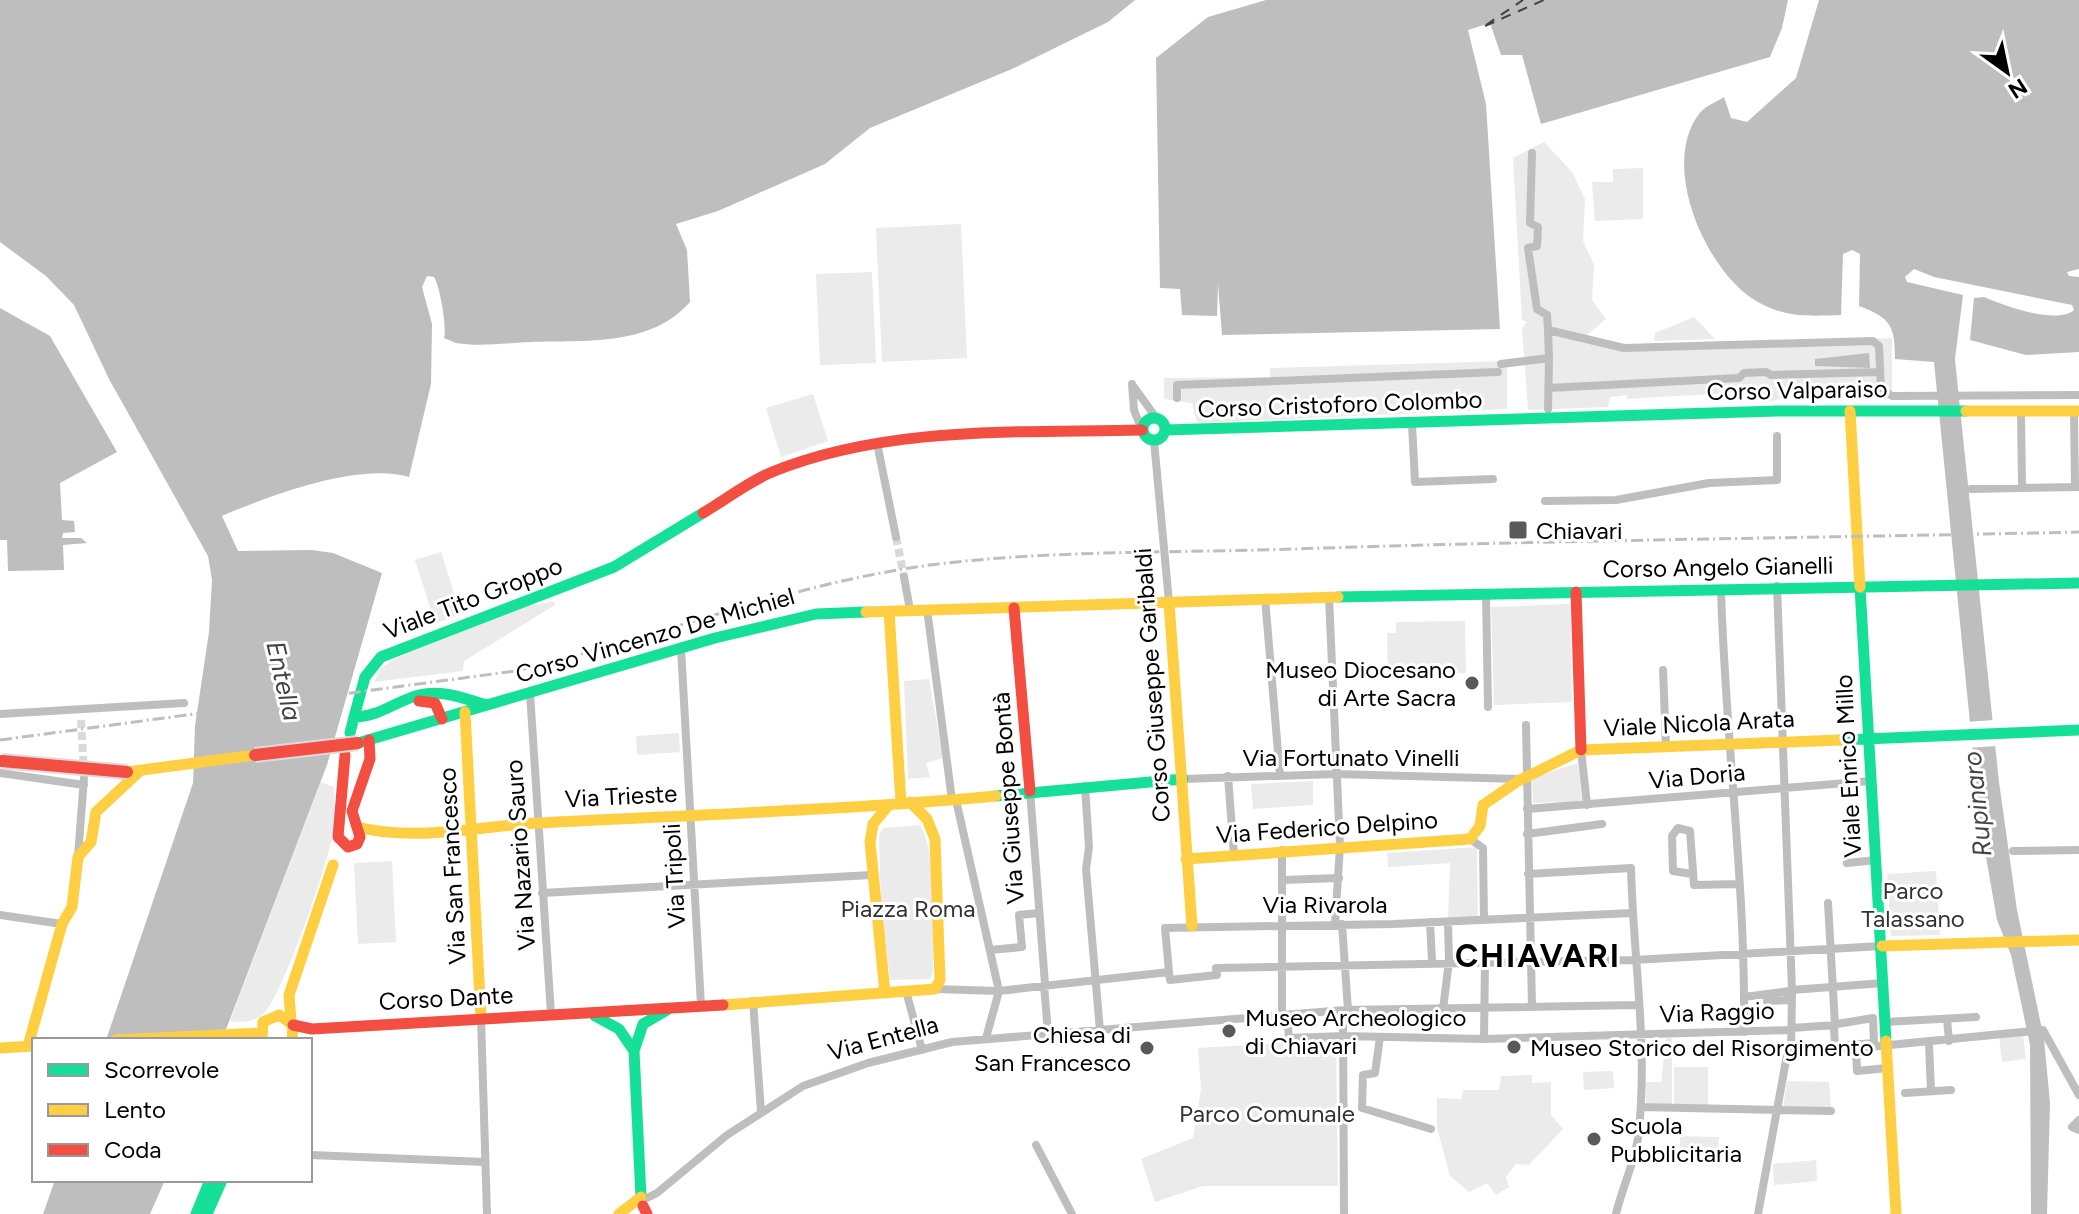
<svg xmlns="http://www.w3.org/2000/svg" width="2079" height="1214" viewBox="0 0 2079 1214" font-family="Figtree,sans-serif">
<rect width="100%" height="100%" fill="#fff"/>
<path fill="#ebebeb" d="M1544,142L1572,172L1585,199L1583,241L1594,265L1592,300L1606,319L1587,335L1628,347L1892,338V398L1858,399L1854,395L1791,397L1766,402L1763,391L1627,399V395L1610,397L1608,407L1528,410L1522,328L1527,322L1522,320L1513,158Z
M1643,168V219L1595,221L1592,182H1613V169Z
M961,224L967,358L882,362L876,228Z
M872,272L876,363L820,365L816,274Z
M1694,317L1715,339L1654,341L1655,333Z
M1507,361V409L1197,423L1192,403L1164,399V378L1270,377V368Z
M813,394L828,441L781,457L766,408Z
M441,552L461,615L435,623L415,560Z
M554,601L555,605L464,661L463,671L374,682L381,668L398,657L527,606Z
M1570,604L1572,702L1494,705L1491,607Z
M1465,621L1466,673H1388L1387,633H1396V622Z
M929,679L943,758L926,763L930,777L908,779L904,681Z
M679,733L680,752L637,755L636,736Z
M1578,763L1582,801L1533,803L1532,778Z
M1313,781V805L1253,809L1251,784Z
M321,782L334,787C334,799 336,812 335,824C332,852 283,996 264,1013C254,1022 243,1023 230,1021Z
M920,825C940,862 934,928 933,971L930,979L890,980L881,904L879,836L883,828Z
M1477,847L1478,918H1448L1450,863L1388,867L1387,853Z
M392,861L396,942L358,944L354,863Z
M1936,871L1940,935L1891,936L1887,874Z
M2023,1034L2026,1059L2002,1062L1999,1036Z
M1666,1038H1672V1104H1646V1082H1661Z
M1336,1040L1338,1186H1203L1155,1202L1141,1159L1193,1138L1201,1089L1198,1048Z
M1674,1067H1708V1105L1674,1104Z
M1613,1071L1614,1088L1584,1090L1583,1072Z
M1532,1075V1083L1551,1082V1115L1563,1129L1529,1165L1516,1164L1506,1177L1509,1187L1496,1195L1487,1183L1469,1192L1450,1176L1437,1128V1098L1462,1099L1463,1090H1499L1501,1076Z
M1787,1081L1829,1082L1831,1108H1783Z
M1680,1136L1719,1137L1718,1150L1680,1149Z
M1816,1160L1817,1181L1774,1185L1773,1164Z"/>
<path fill="#bebebe" d="M0,0H1135L1108,22L1012,69L870,128L825,164L718,211L676,224L687,250L690,302C651,347 584,340 531,342C506,343 480,347 456,343L444,338C447,328 440,286 434,277L427,276L422,287L432,324L431,384L409,477C359,462 268,496 222,516L238,551L312,550L333,553L382,573L327,765L222,1040H106L193,783L195,726L209,632L212,580L208,556L109,379L74,305L46,276L0,242Z
M1266,0H1788L1782,28L1770,57L1541,124L1522,55H1501L1490,23L1468,30L1486,104L1500,329L1222,335L1218,284L1217,316L1182,315L1180,289L1160,288L1156,58L1208,17Z
M1819,0H2079V269L2067,272L2069,276L2079,277V352L2026,355L1970,340L1974,298L1984,297C2005,306 2057,325 2074,310L2072,305L1934,277L1914,269L1905,277L1907,282L1963,295L1955,359L1958,389L1999,782L2017,910L2044,1039L2050,1103L2047,1214H2031L2030,1045L2011,955L1997,920L1980,823L1934,362L1895,359C1895,326 1891,318 1859,306L1860,254L1852,250L1843,254L1841,315C1810,316 1786,318 1758,302C1707,274 1659,166 1699,114C1704,107 1716,102 1724,97L1731,118L1747,122L1796,78Z
M0,308L50,336L117,452L60,483L62,520L74,521L75,532L63,533L62,538H81L87,543L63,545L64,570L8,571L7,540H0Z
M1869,353L1870,368L1815,366V359Z
M55,1180H165L150,1214H43Z"/>
<path fill="#fff" d="M1994,720L1996,746L1967,748L1966,722Z"/>
<g fill="none" stroke-linecap="round" stroke-linejoin="round">
<path stroke="#434343" stroke-width="2" stroke-dasharray="10 8" stroke-linecap="butt" d="M1486,25L1523,0
M1485,26L1544,0"/>
<path stroke="#d9d9d9" stroke-width="8" stroke-dasharray="8 4" stroke-linecap="butt" d="M896,537L904,577
M81,720L84,773"/>
<path stroke="#bebebe" stroke-width="8" d="M1532,153L1530,223L1538,227L1537,246L1528,248L1537,309L1547,315L1548,330
M1501,364L1549,358L1548,330L1624,348L1873,341L1879,346L1881,389L1892,396L2079,395
M1132,384L1134,410L1142,430
M1134,387L1157,419
M1549,388L1739,378L1744,373L1766,372L1771,375L1880,372
M1177,398V385L1498,372
M1548,409L1549,358
M2074,411L2075,487
M2021,413L2022,487
M1412,424L1415,482L1493,479
M1154,441L1169,602
M877,443L896,537
M1971,489L2079,487
M1545,501L1616,500L1709,483L1777,480V436
M904,577L910,610
M1777,586L1792,990L1791,1055
M1721,589C1725,737 1746,884 1744,1032
M1486,594L1488,707
M1329,597L1340,846L1335,924
M1265,598L1280,776
M927,609L952,800
M681,648L701,1005
M1663,670L1666,746
M530,693L551,1014
M0,714L184,703
M1526,725L1532,1006
M1581,750L1587,805
M0,773L84,785
M1228,776L1234,855
M1183,779L1336,774L1518,779
M1085,786L1089,847L1086,869L1100,1031
M1030,791L1045,984
M956,800L999,991L986,1038
M1527,809L1871,781
M1527,834L1602,824
M1470,839L1483,848L1484,920
M1282,850V880L1339,878
M2013,851L2079,850
M78,856L84,778
M1847,863L1876,860
M1528,874L1631,868C1633,958 1649,1048 1638,1138C1634,1164 1622,1188 1616,1214
M1692,874L1673,871L1672,836L1678,828L1690,831L1694,885L1739,884
M542,893L871,875
M0,915L62,924
M1430,922L1432,961
M1342,924L1348,1010
M990,950L1022,947L1019,915L1039,913
M1169,972L1170,980L1217,975L1216,968L1634,960L1882,946
M1169,972L1165,928L1393,924L1632,913
M1044,985L1048,1033
M935,989L999,991L1169,972
M1792,990L1883,983
M906,991L922,1050
M1744,997L1789,991V1000L1767,1001L1769,996
M753,1001L761,1112
M1443,1009L1449,961L1448,922
M1343,1011L1344,1214
M1282,1016V880
M1287,1016L1289,1038L1343,1036L1484,1039L1792,1030
M481,1018L487,1214
M1873,1018L1874,1043L1835,1046L1834,1027L1837,1024Z
M1947,1019L1949,1041
M1885,1022L1976,1017
M1792,1028L1835,1025L1828,903
M1380,1037L1375,1073L1363,1075L1362,1108L1431,1129
M1484,1039L1485,961
M1929,1044L1931,1091
M1856,1048L1857,1071L1887,1068
M1905,1093L1951,1090
M1641,1107L1831,1111
M2079,1120L2072,1127L2079,1130
M1036,1145L1072,1214
M310,1155L485,1162
M645,1199L657,1193L727,1135L803,1086L868,1063L952,1042L1345,1010L1638,1005
M1758,1214L1787,1055L2043,1030L2079,1095"/>
<path stroke="#16e098" stroke-width="11" d="M1143 429a11 11 0 1 1 22 0a11 11 0 1 1-22 0Z
M1165,430L1777,411H1966
M1860,587L1886,1041
M1338,597L2079,583
M354,717L365,677L381,657L614,567L703,513
M350,733L354,717C379,717 396,701 419,695C442,689 465,699 487,705
M1840,740L2079,730
M358,743L715,638L816,614L866,612
M996,796L1183,779
M595,1016L619,1029L634,1051
M641,1197L634,1051L643,1024L667,1010
M196,1214L210,1180
M207,1214L222,1180"/>
<path stroke="#ffcf43" stroke-width="11" d="M1850,411L1860,587
M1966,411H2079
M1169,602L1192,926
M889,611L901,803
M866,612L1338,597
M465,712L481,1018
M127,772L255,755
M357,827C416,842 478,826 539,823C691,815 844,810 996,796
M1186,859L1470,839L1480,826L1483,805L1518,781L1581,750L1840,740
M1882,946L2079,940
M885,993L870,842L873,824L888,806
M723,1005L935,989L940,980L935,839L927,819L910,802
M291,1021L289,995L333,865
M116,1040L260,1033
M262,1040L263,1022L279,1015L293,1025L292,1040
M1886,1041L1896,1214
M28,1046L62,924L72,907L78,857L91,842L96,812L140,771
M0,1048L33,1046
M619,1214L641,1197"/>
<path stroke="#f24e42" stroke-width="11" d="M703,513C725,500 748,482 772,472C888,425 1019,433 1142,430
M1576,592L1581,750
M1014,608L1030,791
M419,701L435,703L442,719
M345,755L338,837L348,847L357,844L360,837L352,811L370,759L369,740
M293,1025L312,1029L723,1005
M643,1206L647,1214"/>
<path stroke="#bebebe" stroke-width="3" stroke-dasharray="12 4 2 4" stroke-linecap="butt" d="M0,740L515,671C656,638 794,582 938,564C1056,550 1176,553 1294,549C1556,540 1817,538 2079,532"/>
<defs>
<path id="jam-bridge" d="M255,755L358,743
M2,761L127,772"/>
</defs>
<use href="#jam-bridge" stroke="#dbdbdb" stroke-width="16" stroke-linecap="butt"/>
<use href="#jam-bridge" stroke="#f24e42" stroke-width="12"/>
</g>
<g fill="#595959" stroke="#fff" stroke-width="3">
<rect x="1508" y="520" width="20" height="20" rx="4"/>
<circle cx="1472" cy="683" r="8"/>
<circle cx="1229" cy="1031" r="8"/>
<circle cx="1514" cy="1047" r="8"/>
<circle cx="1147" cy="1048" r="8"/>
<circle cx="1594" cy="1139" r="8"/>
</g>
<g text-anchor="middle" dominant-baseline="central" stroke-width="6" stroke-linejoin="round" paint-order="stroke">
<g font-size="24" fill="#000" stroke="#fff">
<text transform="translate(1797 390) rotate(-1)">Corso Valparaiso</text>
<text transform="translate(1340 404) rotate(-2)">Corso Cristoforo Colombo</text>
<text transform="translate(1718 567) rotate(-1)">Corso Angelo Gianelli</text>
<text transform="translate(473 598) rotate(-21)">Viale Tito Groppo</text>
<text transform="translate(655 635) rotate(-16)">Corso Vincenzo De Michiel</text>
<text transform="translate(1152 685) rotate(-94)">Corso Giuseppe Garibaldi</text>
<text transform="translate(1699 723) rotate(-3)">Viale Nicola Arata</text>
<text x="1351" y="757">Via Fortunato Vinelli</text>
<text transform="translate(1848 766) rotate(-93)">Viale Enrico Millo</text>
<text transform="translate(1697 776) rotate(-5)">Via Doria</text>
<text transform="translate(621 796) rotate(-3)">Via Trieste</text>
<text transform="translate(1008 798) rotate(-94)">Via Giuseppe Bontà</text>
<text transform="translate(1327 827) rotate(-4)">Via Federico Delpino</text>
<text transform="translate(520 855) rotate(-94)">Via Nazario Sauro</text>
<text transform="translate(452 866) rotate(-93)">Via San Francesco</text>
<text transform="translate(674 876) rotate(-93)">Via Tripoli</text>
<text x="1325" y="904">Via Rivarola</text>
<text transform="translate(446 998) rotate(-3)">Corso Dante</text>
<text transform="translate(1717 1012) rotate(-2)">Via Raggio</text>
<text transform="translate(883 1038) rotate(-15)">Via Entella</text>
</g>
<g font-size="24" fill="#000" stroke="#fff" text-anchor="start">
<text x="1536" y="530">Chiavari</text>
<text x="1456" y="669" text-anchor="end">Museo Diocesano<tspan x="1456" dy="28">di Arte Sacra</tspan></text>
<text x="1245" y="1017">Museo Archeologico<tspan x="1245" dy="28">di Chiavari</tspan></text>
<text x="1131" y="1034" text-anchor="end">Chiesa di<tspan x="1131" dy="28">San Francesco</tspan></text>
<text x="1530" y="1047">Museo Storico del Risorgimento</text>
<text x="1610" y="1125">Scuola<tspan x="1610" dy="28">Pubblicitaria</tspan></text>
</g>
<g font-size="24" fill="#323232" stroke="#fff">
<text x="1913" y="890">Parco<tspan x="1913" dy="28">Talassano</tspan></text>
<text x="908" y="908">Piazza Roma</text>
<text x="1267" y="1113">Parco Comunale</text>
</g>
<g font-size="26" font-style="italic" fill="#434343" stroke="#fff">
<text transform="translate(284 681) rotate(77)">Entella</text>
<text transform="translate(1977 804) rotate(-96)">Rupinaro</text>
</g>
<g font-size="32" font-weight="bold" letter-spacing="2" fill="#000" stroke="#fff">
<text x="1538" y="956">CHIAVARI</text>
</g>
</g>
<rect x="32" y="1038" width="280" height="144" fill="#ffffff" stroke="#999999" stroke-width="2"/>
<rect x="48" y="1064" width="40" height="12" fill="#16e098" stroke="#999999" stroke-width="2"/>
<text x="104" y="1078" font-size="24" fill="#000000">Scorrevole</text>
<rect x="48" y="1104" width="40" height="12" fill="#ffcf43" stroke="#999999" stroke-width="2"/>
<text x="104" y="1118" font-size="24" fill="#000000">Lento</text>
<rect x="48" y="1144" width="40" height="12" fill="#f24e42" stroke="#999999" stroke-width="2"/>
<text x="104" y="1158" font-size="24" fill="#000000">Coda</text>
<g transform="translate(2007 72) rotate(147)" stroke="#ffffff" stroke-width="6" paint-order="stroke">
<path d="M0-6L14 30L0 20L-14 30Z" fill="#000000"/>
<text y="-12" font-size="22" font-weight="bold" text-anchor="middle" fill="#000000">N</text>
</g>
</svg>
